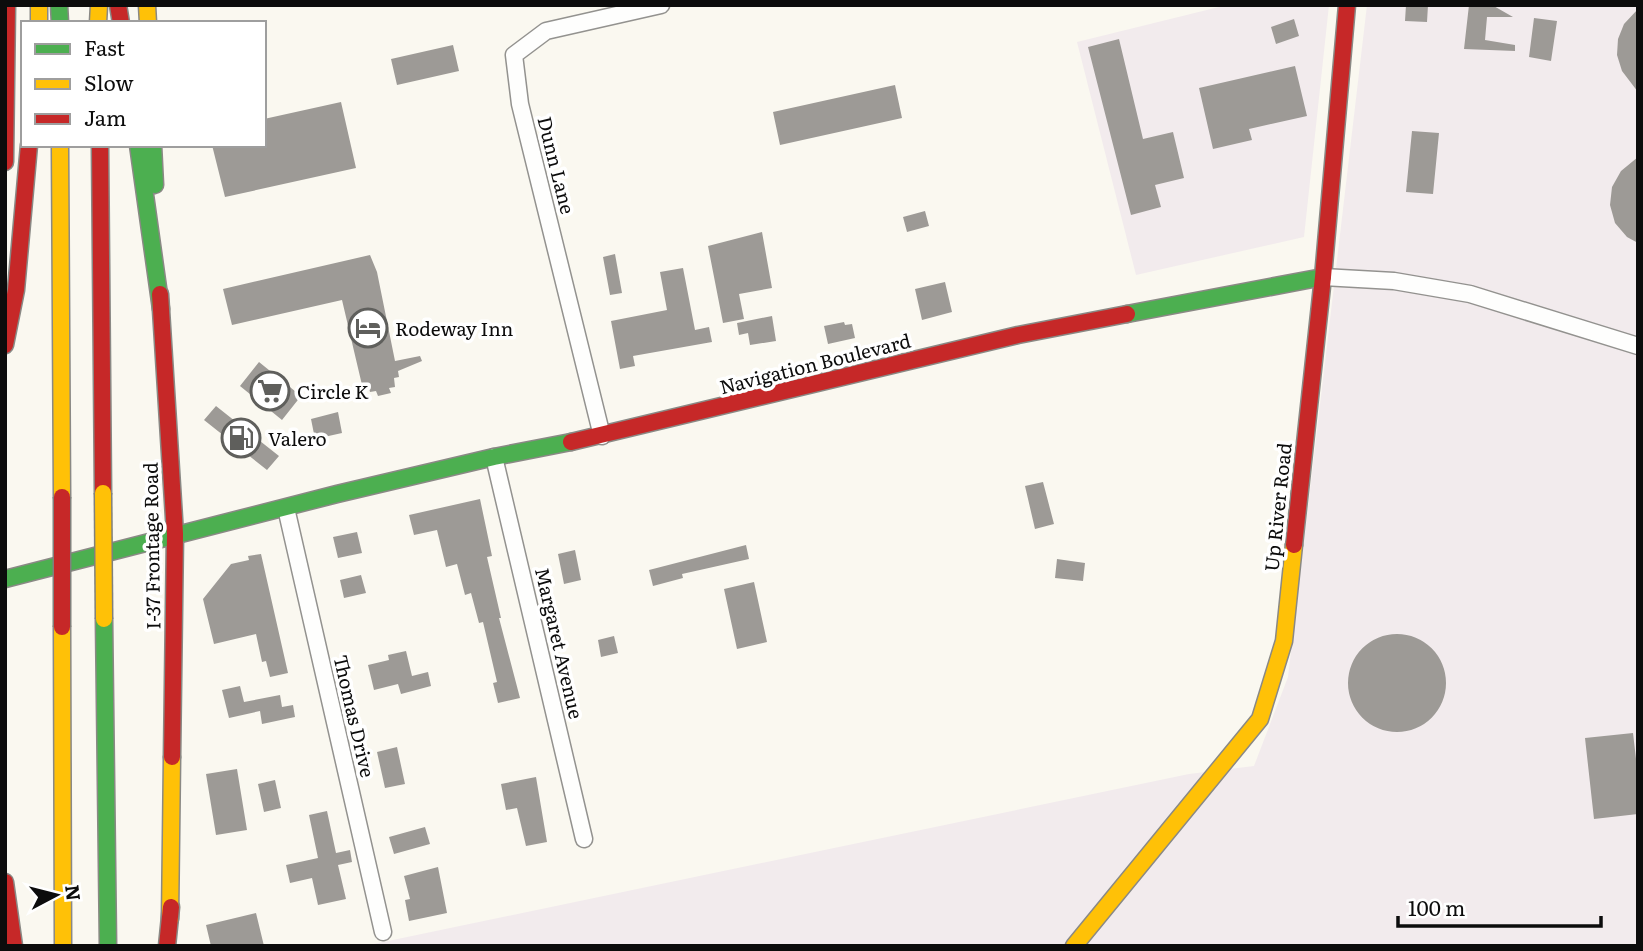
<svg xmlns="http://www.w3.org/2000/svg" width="1643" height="951" viewBox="0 0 1643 951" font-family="Literata,serif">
<rect width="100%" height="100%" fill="#faf8f0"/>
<path fill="#f2ebed" d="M1227,5H1329L1304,237L1136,275L1077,42Z
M1367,5H1638V946H364L1189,774L1254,766L1288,677Z"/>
<path fill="#9d9a96" d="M1406,5H1428L1427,22L1405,21Z
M1469,5H1492L1513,17H1487L1485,40L1515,45V51L1464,49Z
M1638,9V92L1622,71L1617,55L1618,39L1624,24Z
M1534,18L1557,21L1551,61L1529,57Z
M1294,19L1299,36L1276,44L1271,27Z
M1119,39L1143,139L1173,132L1184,178L1155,185L1161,207L1131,215L1088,47Z
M453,45L459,71L397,85L391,59Z
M1295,66L1307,116L1249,129L1252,140L1213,149L1199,88Z
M895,85L902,118L780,145L773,112Z
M341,102L356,168L225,197L212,145H264V119Z
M1412,131L1439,133L1433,194L1406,192Z
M1638,157V243L1627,237L1615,223L1610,205L1612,187L1621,171Z
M925,211L929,226L907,232L903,217Z
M762,232L772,288L739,294L744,319L723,323L708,246Z
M615,254L622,293L610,295L603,257Z
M370,255L377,272L395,361L420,356L422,361L398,371L399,377L394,378L395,387L389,388L391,393L378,396L376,391L370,392L368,383L362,385L342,300L232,325L223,289Z
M683,268L695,330L709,327L712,342L633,356L635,366L620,369L611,321L667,310L660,272Z
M945,282L952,312L922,320L915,289Z
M772,316L776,341L750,345L748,333L739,335L737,323Z
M844,322L845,325L852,324L855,338L828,344L824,326Z
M259,362L301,396L282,420L240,386Z
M216,406L279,456L267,470L204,420Z
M338,412L342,433L315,439L311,419Z
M1043,482L1054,524L1035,529L1025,486Z
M480,499L492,556L487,557L501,618H499L520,698L498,703L493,683L497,682L483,622L479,623L471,593L465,595L457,564L446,567L437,530L414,535L409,515Z
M357,532L362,553L338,558L333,537Z
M746,545L749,559L682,574L683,578L653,586L649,570Z
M575,550L581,580L564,584L558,554Z
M261,554L288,673L270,677L266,661L262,662L256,634L214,644L203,599L231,564L249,560L248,556Z
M1057,559L1085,563L1083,581L1055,578Z
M361,575L366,593L344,598L340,580Z
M754,582L767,642L737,649L724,589Z
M1348 683a49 49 0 1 1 98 0a49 49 0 1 1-98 0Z
M614,636L618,653L601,657L598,640Z
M406,651L412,676L428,672L431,686L401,694L398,684L374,690L368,665L389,660L388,655Z
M240,686L244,702L280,695L282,707L293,705L295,717L262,724L260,711L229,718L222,690Z
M1633,733L1638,776V814L1594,819L1585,738Z
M397,747L405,784L385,788L377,752Z
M237,769L247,830L216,835L206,774Z
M536,777L547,842L526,846L517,808L506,810L501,784Z
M275,780L281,808L264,812L258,784Z
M327,811L336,853L350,850L352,862L338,865L346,899L318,905L312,878L290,883L286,865L318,858L309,815Z
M425,827L430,844L394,854L389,837Z
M438,867L447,913L409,921L405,900L410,899L404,876Z
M256,913L264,946H211L206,925Z"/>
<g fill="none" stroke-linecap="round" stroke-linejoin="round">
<defs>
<path id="street" d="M1323,277L1394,281L1470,294L1638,346
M602,436L520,104L514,55L546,31L661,5
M494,457L584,839
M286,508L383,932"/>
<path id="fast" d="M59,5L60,23
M138,145L161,309
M153,145L155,185
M1127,314L1323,277
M5,579L337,494L494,457L571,442
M104,619L108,946"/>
<path id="slow" d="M39,5V23
M147,5L148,23
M98,23L99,5
M60,145L62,497
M62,627L63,946
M170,919L172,757
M1074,946L1260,719L1284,641L1294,545"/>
<path id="jam" d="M118,5L121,23
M100,145L103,493
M5,162L7,5
M160,294L175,534L172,757
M5,345L16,290L29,145
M571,442L1018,335L1127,314
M1294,545L1323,277L1347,5
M5,882L14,946
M167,946L171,907"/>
</defs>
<use href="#street" stroke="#93928f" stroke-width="19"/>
<use href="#fast" stroke="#8a8985" stroke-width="19"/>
<use href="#slow" stroke="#8a8985" stroke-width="19"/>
<use href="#jam" stroke="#8a8985" stroke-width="19"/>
<use href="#street" stroke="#fefefd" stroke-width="16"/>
<use href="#fast" stroke="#4caf50" stroke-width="16"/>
<use href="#slow" stroke="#ffc107" stroke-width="16"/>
<use href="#jam" stroke="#c62828" stroke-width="16"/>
<defs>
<path id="slow-bridge" d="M103,493L104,619"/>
<path id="jam-bridge" d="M62,497V627"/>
</defs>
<use href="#slow-bridge" stroke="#80807c" stroke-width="19" stroke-linecap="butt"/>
<use href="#jam-bridge" stroke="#80807c" stroke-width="19" stroke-linecap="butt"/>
<use href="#slow-bridge" stroke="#ffc107" stroke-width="16"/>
<use href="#jam-bridge" stroke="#c62828" stroke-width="16"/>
</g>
<defs>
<symbol id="hotel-ring" viewBox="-11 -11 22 22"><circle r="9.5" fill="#fff" stroke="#5f5f5c" stroke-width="1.5"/><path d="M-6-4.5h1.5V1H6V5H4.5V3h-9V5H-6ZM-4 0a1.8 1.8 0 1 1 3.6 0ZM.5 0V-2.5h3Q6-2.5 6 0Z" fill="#5f5f5c"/></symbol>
<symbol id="supermarket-ring" viewBox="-11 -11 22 22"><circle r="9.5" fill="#fff" stroke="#5f5f5c" stroke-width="1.5"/><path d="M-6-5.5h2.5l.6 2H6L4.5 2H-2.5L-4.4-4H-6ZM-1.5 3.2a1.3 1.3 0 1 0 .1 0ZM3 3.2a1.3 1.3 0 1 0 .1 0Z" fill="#5f5f5c"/></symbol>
<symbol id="fuel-ring" viewBox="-11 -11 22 22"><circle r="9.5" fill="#fff" stroke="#5f5f5c" stroke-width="1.5"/><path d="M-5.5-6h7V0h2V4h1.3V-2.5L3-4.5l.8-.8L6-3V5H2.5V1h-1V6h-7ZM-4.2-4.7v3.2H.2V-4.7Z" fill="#5f5f5c"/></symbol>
</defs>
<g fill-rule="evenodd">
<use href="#hotel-ring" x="346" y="306" width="44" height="44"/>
<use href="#supermarket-ring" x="248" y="369" width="44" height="44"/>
<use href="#fuel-ring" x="219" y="416" width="44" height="44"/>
</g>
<g text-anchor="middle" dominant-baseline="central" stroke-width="7" stroke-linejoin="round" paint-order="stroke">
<g font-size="19" fill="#0c0c0c" stroke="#fff">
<text transform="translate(557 165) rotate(76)">Dunn Lane</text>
<text transform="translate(815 363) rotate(-14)">Navigation Boulevard</text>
<text transform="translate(1277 507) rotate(-84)">Up River Road</text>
<text transform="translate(151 546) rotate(-91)">I-37 Frontage Road</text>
<text transform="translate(560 643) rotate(77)">Margaret Avenue</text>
<text transform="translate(355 716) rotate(77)">Thomas Drive</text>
</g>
<g font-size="19" fill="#0c0c0c" stroke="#fff" text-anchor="start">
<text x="395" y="328">Rodeway Inn</text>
<text x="297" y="391">Circle K</text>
<text x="268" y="438">Valero</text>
</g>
</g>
<rect width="1643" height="951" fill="none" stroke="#0c0c0c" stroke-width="14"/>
<rect x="21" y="21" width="245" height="126" fill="#ffffff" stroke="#9e9e9e" stroke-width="2"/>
<rect x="35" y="44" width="35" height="10" fill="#4caf50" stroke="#9e9e9e" stroke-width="2"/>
<text x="84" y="56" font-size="21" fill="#0c0c0c">Fast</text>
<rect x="35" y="79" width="35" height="10" fill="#ffc107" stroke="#9e9e9e" stroke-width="2"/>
<text x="84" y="91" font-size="21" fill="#0c0c0c">Slow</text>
<rect x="35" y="114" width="35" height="10" fill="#c62828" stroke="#9e9e9e" stroke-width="2"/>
<text x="84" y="126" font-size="21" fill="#0c0c0c">Jam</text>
<g transform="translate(56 895) rotate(83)" stroke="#ffffff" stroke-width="5" paint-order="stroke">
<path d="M0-5L12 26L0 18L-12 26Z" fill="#0c0c0c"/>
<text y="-10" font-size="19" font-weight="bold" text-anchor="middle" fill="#0c0c0c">N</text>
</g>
<path d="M1398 916v10h203v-10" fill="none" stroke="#0c0c0c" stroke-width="3.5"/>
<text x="1408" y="916" font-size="21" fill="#0c0c0c" stroke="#ffffff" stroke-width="5" paint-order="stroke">100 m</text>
</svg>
